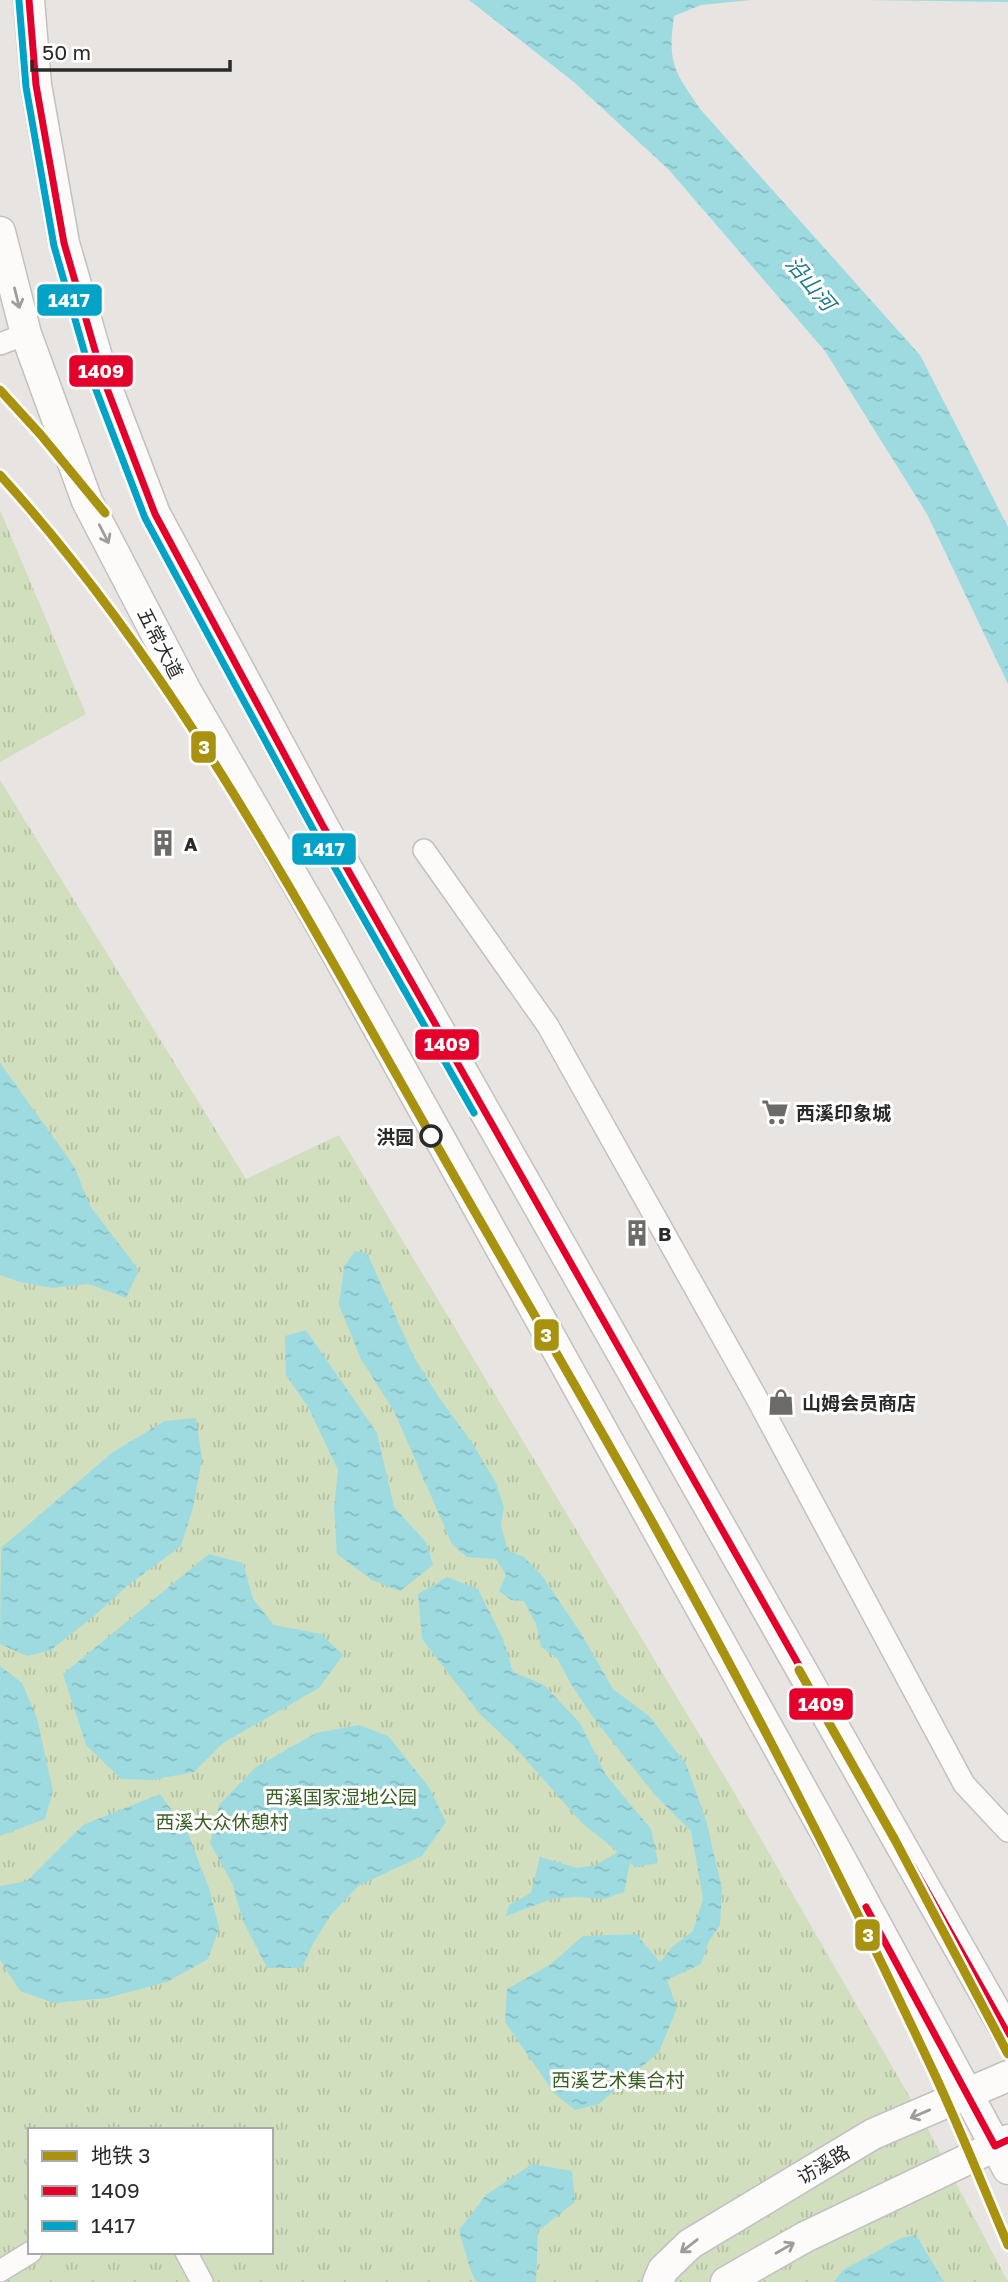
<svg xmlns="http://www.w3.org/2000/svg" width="1008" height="2282" viewBox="0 0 1008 2282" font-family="'Golos Text','Noto Sans SC',sans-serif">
<defs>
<pattern id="grass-tufts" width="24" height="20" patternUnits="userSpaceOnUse" patternTransform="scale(1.75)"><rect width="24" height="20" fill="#d1dfbe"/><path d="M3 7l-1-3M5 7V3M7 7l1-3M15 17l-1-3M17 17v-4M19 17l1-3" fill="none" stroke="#b4c0a3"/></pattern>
<pattern id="water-ripples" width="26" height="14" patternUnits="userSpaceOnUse" patternTransform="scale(1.75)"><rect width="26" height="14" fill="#9ddbe1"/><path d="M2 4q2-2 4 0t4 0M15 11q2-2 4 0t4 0" fill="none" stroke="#87bcc1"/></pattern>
</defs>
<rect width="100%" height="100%" fill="#e8e4e1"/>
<path fill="url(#grass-tufts)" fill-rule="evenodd" d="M0,510L86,714L0,762Z
M0,780L246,1179L339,1135L731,1787L923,2120L1008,2282H0ZM30,2130H271V2252H30Z"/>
<path fill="url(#water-ripples)" d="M469,0H751L701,5L674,16C667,64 675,72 701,110L920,355L1008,527V684L927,514L825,351L669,170L575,83Z
M864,0H1008V2Z
M0,1063L74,1166L90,1206L139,1270L126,1298L89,1284L53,1288L20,1282L0,1275Z
M355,1251L367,1253L414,1357L440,1399L471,1441L496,1483L504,1507L501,1525L508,1551L524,1557L543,1577L582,1635L613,1689L649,1716L686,1764L706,1820L722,1889L720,1925L709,1941L701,1964L667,1980L677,2008L659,2052L599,2104L575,2110L554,2093L505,2022L507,1989L551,1964L583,1936L636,1934L660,1962L672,1947L693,1931L703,1899L691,1831L655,1795L596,1721L572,1686L557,1658L541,1647L536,1624L524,1601L511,1600L499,1591L506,1575L496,1559L467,1557L452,1544L394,1411L361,1359L339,1305L344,1267Z
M306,1330L377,1433L394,1507L426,1542L433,1565L400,1591L372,1580L337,1554L334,1508L338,1470L308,1407L286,1375L285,1336Z
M196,1418L202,1459L193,1508L181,1546L127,1586L93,1617L51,1650L27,1656L0,1644L1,1548L113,1452L165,1421Z
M209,1554L243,1563L253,1599L274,1625L321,1634L343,1655L319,1688L223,1743L194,1772L151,1780L121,1779L86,1745L63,1674Z
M447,1577L478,1589L503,1639L513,1672L544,1685L580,1723L606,1775L651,1829L658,1863L636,1867L630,1863L624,1892L604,1899L575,1897L552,1899L506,1916L509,1905L531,1893L540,1857L577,1868L596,1865L618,1852L582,1823L513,1745L480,1714L422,1639L418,1594Z
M0,1666L22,1683L37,1718L53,1791L45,1819L0,1836Z
M359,1725L388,1736L428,1786L446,1822L422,1856L358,1886L330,1916L313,1944L302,1968H267L243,1921L232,1883L210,1843L219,1805L256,1767L316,1733Z
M160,1794L187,1831L209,1888L219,1928L208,1959L167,1982L107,1998L54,2003L20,1991L0,1960V1886L27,1881L83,1825Z
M532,2164L572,2171L575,2202L538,2231L536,2282H476L470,2269L459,2230L486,2195Z
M916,2235L944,2282H834L843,2270L901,2238Z"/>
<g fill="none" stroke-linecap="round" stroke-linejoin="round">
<defs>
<path id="street" d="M0,344L26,334
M424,850L548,1026L755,1395L964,1784L1008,1831
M186,2252L202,2282
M0,2271L31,2252"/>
<path id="secondary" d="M29,0L36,85L64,243L103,378L155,514L323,826L1008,2034
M0,232L26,334L87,501L186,691L316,916L840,1858L1008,2169
M658,2282L663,2270L690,2244L873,2134L1008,2076
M726,2282L805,2237L1008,2140"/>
</defs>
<use href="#street" stroke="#c2c1c2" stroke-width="24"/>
<use href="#secondary" stroke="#c2c1c2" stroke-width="33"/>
<use href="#street" stroke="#fcfbfa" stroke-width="21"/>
<use href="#secondary" stroke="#fcfbfa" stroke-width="30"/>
<defs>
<path id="bus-1" d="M29,0L36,85L64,243L103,378L155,514L323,826L1008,2034
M866,1907L995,2146L1008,2140"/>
<path id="bus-2" d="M19,1L26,87L54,246L93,382L145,518L314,831L474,1113"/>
</defs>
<use href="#bus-1" stroke="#fff" stroke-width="12"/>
<use href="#bus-2" stroke="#fff" stroke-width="12"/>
<use href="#bus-1" stroke="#e4002b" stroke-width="7"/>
<use href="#bus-2" stroke="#02a3c6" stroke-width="7"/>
<defs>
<path id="metro-1" d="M0,390L41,435L105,513
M0,475C180,673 303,913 436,1144C509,1272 584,1399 655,1527C755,1706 848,1890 935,2075C961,2131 984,2189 1008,2245
M799,1670L895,1840L1008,2054"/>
</defs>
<use href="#metro-1" stroke="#fff" stroke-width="14"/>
<use href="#metro-1" stroke="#aa9211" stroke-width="9"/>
</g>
<defs><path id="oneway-shaft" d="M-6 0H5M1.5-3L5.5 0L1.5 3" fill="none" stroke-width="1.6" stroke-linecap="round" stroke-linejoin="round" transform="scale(1.75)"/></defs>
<g stroke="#9e9d9c">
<use href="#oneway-shaft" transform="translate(17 298) rotate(76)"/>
<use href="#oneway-shaft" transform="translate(104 534) rotate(63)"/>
<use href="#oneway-shaft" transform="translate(920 2114) rotate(157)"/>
<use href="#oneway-shaft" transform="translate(689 2246) rotate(142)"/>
<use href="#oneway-shaft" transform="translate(785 2248) rotate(-30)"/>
</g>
<defs>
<symbol id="building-bare" viewBox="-9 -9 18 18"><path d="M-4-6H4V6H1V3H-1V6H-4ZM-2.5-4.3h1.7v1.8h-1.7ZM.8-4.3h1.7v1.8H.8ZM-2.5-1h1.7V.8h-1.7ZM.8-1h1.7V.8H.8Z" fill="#6c6b6a" stroke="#fff" stroke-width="2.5" paint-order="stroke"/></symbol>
<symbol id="supermarket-bare" viewBox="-9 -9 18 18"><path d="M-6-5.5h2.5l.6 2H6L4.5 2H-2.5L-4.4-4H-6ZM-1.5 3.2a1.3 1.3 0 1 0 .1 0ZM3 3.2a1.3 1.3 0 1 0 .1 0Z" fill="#6c6b6a" stroke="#fff" stroke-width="2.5" paint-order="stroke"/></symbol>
<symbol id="shop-bare" viewBox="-9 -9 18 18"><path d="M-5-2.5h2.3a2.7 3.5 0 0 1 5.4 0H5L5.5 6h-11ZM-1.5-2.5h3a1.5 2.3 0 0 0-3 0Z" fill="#6c6b6a" stroke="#fff" stroke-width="2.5" paint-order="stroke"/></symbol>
</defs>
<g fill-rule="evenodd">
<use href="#building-bare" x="144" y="824" width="38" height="38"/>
<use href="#supermarket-bare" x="756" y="1093" width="38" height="38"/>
<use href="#building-bare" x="618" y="1214" width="38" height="38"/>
<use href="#shop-bare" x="762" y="1383" width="38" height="38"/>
</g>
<circle fill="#fff" stroke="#2a2a2a" stroke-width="3.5" cx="431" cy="1136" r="10"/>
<g text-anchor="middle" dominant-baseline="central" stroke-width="6" stroke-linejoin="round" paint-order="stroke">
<g font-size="19" fill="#2a2a2a" stroke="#fff">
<text transform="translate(161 643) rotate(63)">五常大道</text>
<text transform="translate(823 2164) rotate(-31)">访溪路</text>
</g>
<g font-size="19" font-weight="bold" fill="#2a2a2a" stroke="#fff" text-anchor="start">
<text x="184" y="843">A</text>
<text x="796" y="1112">西溪印象城</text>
<text x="658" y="1233">B</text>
<text x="802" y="1402">山姆会员商店</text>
</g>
<g font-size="19" font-weight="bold" fill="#2a2a2a" stroke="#fff" text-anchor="end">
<text x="414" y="1136">洪园</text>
</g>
<g font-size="19" fill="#395f23" stroke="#fff">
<text x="341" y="1796">西溪国家湿地公园</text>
<text x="222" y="1821">西溪大众休憩村</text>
<text x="618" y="2079">西溪艺术集合村</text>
</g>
<g font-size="21" font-style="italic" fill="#1d788c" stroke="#fff">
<text transform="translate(811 283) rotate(50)">沿山河</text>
</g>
</g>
<g stroke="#fff" stroke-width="2.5">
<rect x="36" y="283" width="67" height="34" rx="7" fill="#02a3c6"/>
<rect x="68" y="354" width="66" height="34" rx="7" fill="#e4002b"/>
<rect x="190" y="730" width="27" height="34" rx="7" fill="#aa9211"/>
<rect x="291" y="832" width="66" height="34" rx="7" fill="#02a3c6"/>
<rect x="414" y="1028" width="66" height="33" rx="7" fill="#e4002b"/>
<rect x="533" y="1318" width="27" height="34" rx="7" fill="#aa9211"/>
<rect x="788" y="1687" width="66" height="34" rx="7" fill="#e4002b"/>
<rect x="854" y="1918" width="27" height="34" rx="7" fill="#aa9211"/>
</g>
<g font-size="19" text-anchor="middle" font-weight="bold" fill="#fff">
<text x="69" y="307">1417</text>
<text x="101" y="378">1409</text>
<text x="204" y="754">3</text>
<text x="324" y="856">1417</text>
<text x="447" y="1051">1409</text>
<text x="546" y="1342">3</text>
<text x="821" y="1711">1409</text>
<text x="868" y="1942">3</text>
</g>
<rect x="28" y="2128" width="245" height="126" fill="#ffffff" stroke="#aaaaaa" stroke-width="2"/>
<rect x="42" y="2151" width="35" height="10" fill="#aa9211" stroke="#aaaaaa" stroke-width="2"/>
<text x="91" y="2163" font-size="21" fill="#2a2a2a">地铁 3</text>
<rect x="42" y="2186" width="35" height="10" fill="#e4002b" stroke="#aaaaaa" stroke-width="2"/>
<text x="91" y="2198" font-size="21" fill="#2a2a2a">1409</text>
<rect x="42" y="2221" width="35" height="10" fill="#02a3c6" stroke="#aaaaaa" stroke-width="2"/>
<text x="91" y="2233" font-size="21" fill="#2a2a2a">1417</text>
<path d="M32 60v10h198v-10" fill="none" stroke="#2a2a2a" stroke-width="3.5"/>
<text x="42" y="60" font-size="21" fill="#2a2a2a" stroke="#ffffff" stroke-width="5" paint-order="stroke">50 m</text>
</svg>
